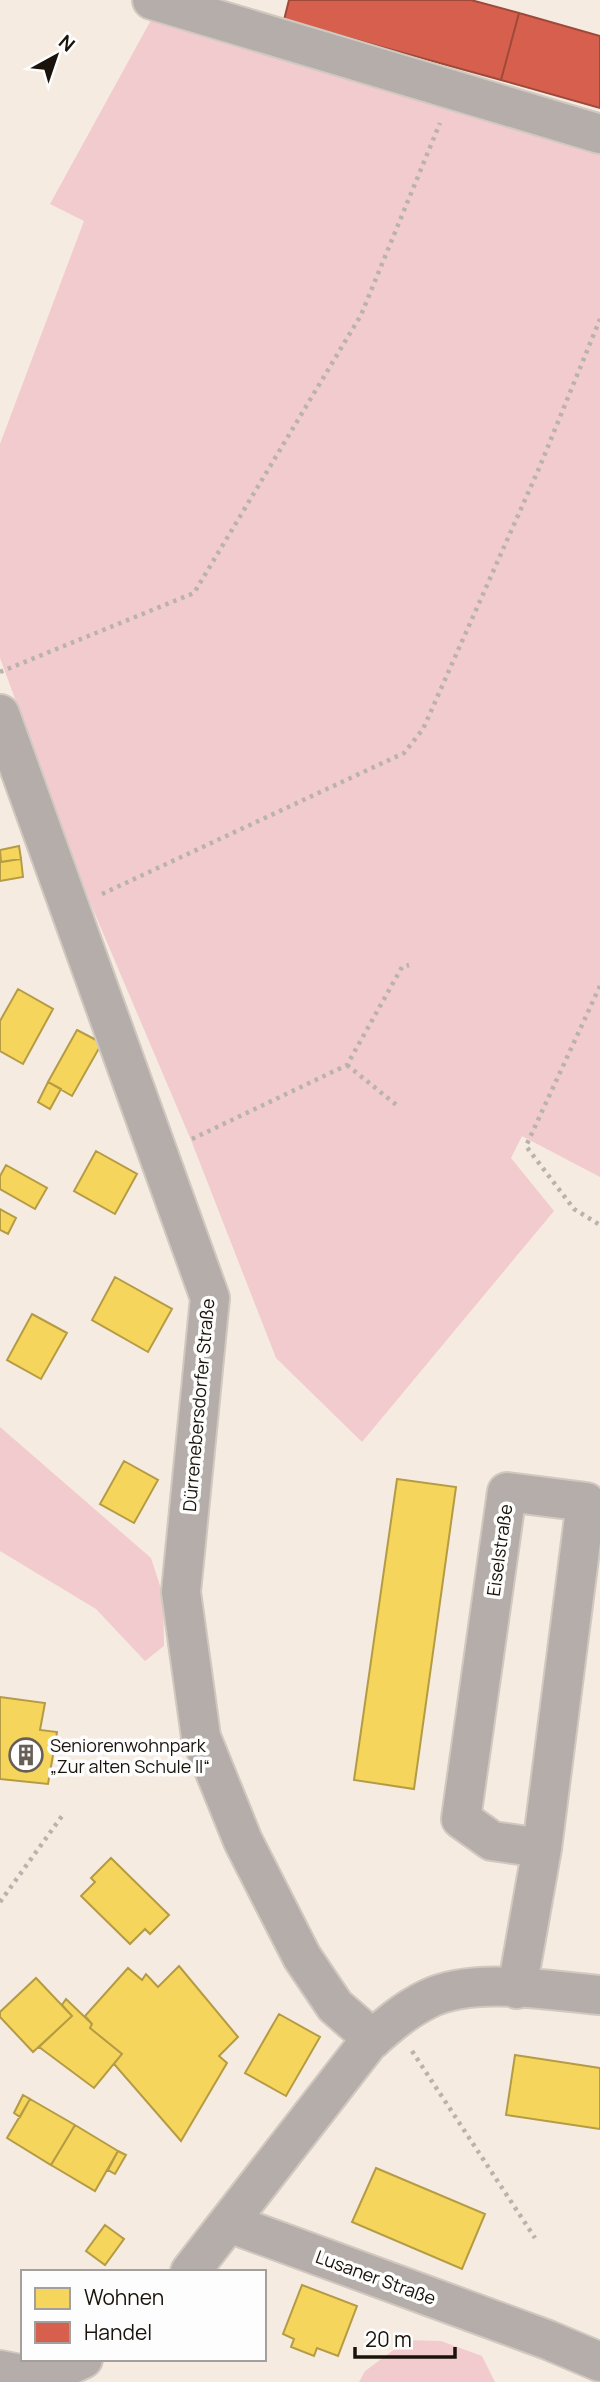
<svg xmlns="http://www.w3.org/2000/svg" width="600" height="2382" viewBox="0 0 600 2382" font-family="Manrope,sans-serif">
<rect width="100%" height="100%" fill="#f6ebe0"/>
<path fill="#f2cbce" d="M162,0L600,121V1177L522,1136L511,1158L554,1211L362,1442L276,1358L191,1140L89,900L0,658V444L84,221L50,204Z
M0,1427L151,1558L163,1595L164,1646L145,1661L96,1609L0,1551Z
M407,2340L441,2341L482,2356L495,2382H359L365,2371Z"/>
<path fill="#f6d55c" stroke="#b49b44" stroke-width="2" d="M19,846L21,859L1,862L0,850Z
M21,859L23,877L0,881V862Z
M18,989L53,1009L23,1064L0,1051V1021Z
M77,1030L102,1043L72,1096L48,1082Z
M48,1082L61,1089L50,1109L38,1102Z
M96,1151L137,1174L115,1214L74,1191Z
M6,1165L47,1188L35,1209L0,1189V1176Z
M0,1209L16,1218L8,1234L0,1230Z
M115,1277L172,1309L148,1352L92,1320Z
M32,1314L67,1333L41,1379L7,1360Z
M124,1461L158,1480L134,1523L100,1504Z
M397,1479L456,1487L414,1789L354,1780Z
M0,1697L45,1703L40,1730L57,1732L48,1784L0,1779Z
M111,1858L169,1915L150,1934L145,1929L130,1944L81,1896L95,1882L91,1878Z
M179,1966L238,2037L219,2056L227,2063L181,2141L114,2064L122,2054L90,2028L92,2024L85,2016L128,1968L142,1980L146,1974L158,1987Z
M36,1978L72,2016L33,2052L0,2017V2012Z
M66,1999L92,2024L90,2028L122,2054L94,2088L39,2047L72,2016L62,2005Z
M279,2014L320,2037L286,2096L245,2073Z
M515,2055L600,2068V2129L506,2115Z
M23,2095L30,2099L20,2117L14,2113Z
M30,2099L75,2125L51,2165L7,2138Z
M75,2125L118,2151L95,2191L51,2165Z
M118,2151L126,2155L115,2174L108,2170Z
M376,2168L485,2214L462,2269L352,2222Z
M105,2225L124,2239L105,2265L86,2251Z
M302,2285L357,2306L338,2356L317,2348L314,2356L291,2347L294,2339L283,2334Z"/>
<path fill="#d6604d" stroke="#9e493a" stroke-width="2" d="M289,0H471L519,13L501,80L284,20Z
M519,13L600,36V108L501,80Z"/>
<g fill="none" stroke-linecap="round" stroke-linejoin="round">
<defs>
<path id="minor" d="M152,0L600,134
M0,714L210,1298L181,1592L201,1737L243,1841L302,1957L335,2006L373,2039
M517,1989L542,1848L586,1502L507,1492L461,1819L492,1841L542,1848
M229,2223L548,2340L600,2362
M190,2272L368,2043C387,2026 405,2010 428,1999C474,1976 550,1991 600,1995
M0,2370L41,2378L83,2359"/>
</defs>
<use href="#minor" stroke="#d1c8c0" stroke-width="42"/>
<path stroke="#b9b2ad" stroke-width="4.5" stroke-dasharray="3.5 5" stroke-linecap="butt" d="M0,672L194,593L361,315L440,123
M102,894L404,753L423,729L540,466L600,319
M600,986L526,1146L574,1209L600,1225
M347,1065L399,1107
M192,1139L347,1065L402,967L409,965
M0,1902L62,1816
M412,2051L535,2238"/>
<use href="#minor" stroke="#b4ada9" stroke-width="38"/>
</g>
<defs>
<symbol id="building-ring" viewBox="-11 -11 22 22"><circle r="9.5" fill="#fdfdfd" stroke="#675f56" stroke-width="1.5"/><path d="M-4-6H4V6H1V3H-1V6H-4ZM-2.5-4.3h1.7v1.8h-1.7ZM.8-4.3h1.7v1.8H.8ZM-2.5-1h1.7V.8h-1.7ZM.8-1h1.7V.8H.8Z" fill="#675f56"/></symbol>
</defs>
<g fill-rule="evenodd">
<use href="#building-ring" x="7" y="1736" width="38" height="38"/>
</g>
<g text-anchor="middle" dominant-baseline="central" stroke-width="7" stroke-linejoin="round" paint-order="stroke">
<g font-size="18" fill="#1a130c" stroke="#fdfdfd">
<text transform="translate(198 1405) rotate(-85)">Dürrenebersdorfer Straße</text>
<text transform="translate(499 1550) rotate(-82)">Eiselstraße</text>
<text transform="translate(376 2277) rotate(20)">Lusaner Straße</text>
</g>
<g font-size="18" fill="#1a130c" stroke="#fdfdfd" text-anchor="start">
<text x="50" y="1745">Seniorenwohnpark<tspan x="50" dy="21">„Zur alten Schule II“</tspan></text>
</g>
</g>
<rect x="21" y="2270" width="245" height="91" fill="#fdfdfd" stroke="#a29f9d" stroke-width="2"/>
<rect x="35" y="2288" width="35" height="21" fill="#f6d55c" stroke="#a29f9d" stroke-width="2"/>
<text x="84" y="2305" font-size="21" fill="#1a130c">Wohnen</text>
<rect x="35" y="2322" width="35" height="21" fill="#d6604d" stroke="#a29f9d" stroke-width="2"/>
<text x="84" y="2340" font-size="21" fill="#1a130c">Handel</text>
<g transform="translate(56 56) rotate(40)" stroke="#fdfdfd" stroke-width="5" paint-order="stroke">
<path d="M0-5L12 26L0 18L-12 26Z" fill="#1a130c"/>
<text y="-10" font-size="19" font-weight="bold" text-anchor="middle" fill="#1a130c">N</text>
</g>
<path d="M355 2347v10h100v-10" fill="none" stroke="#1a130c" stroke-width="3.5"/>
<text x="365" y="2347" font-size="21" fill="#1a130c" stroke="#fdfdfd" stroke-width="5" paint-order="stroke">20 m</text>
</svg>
